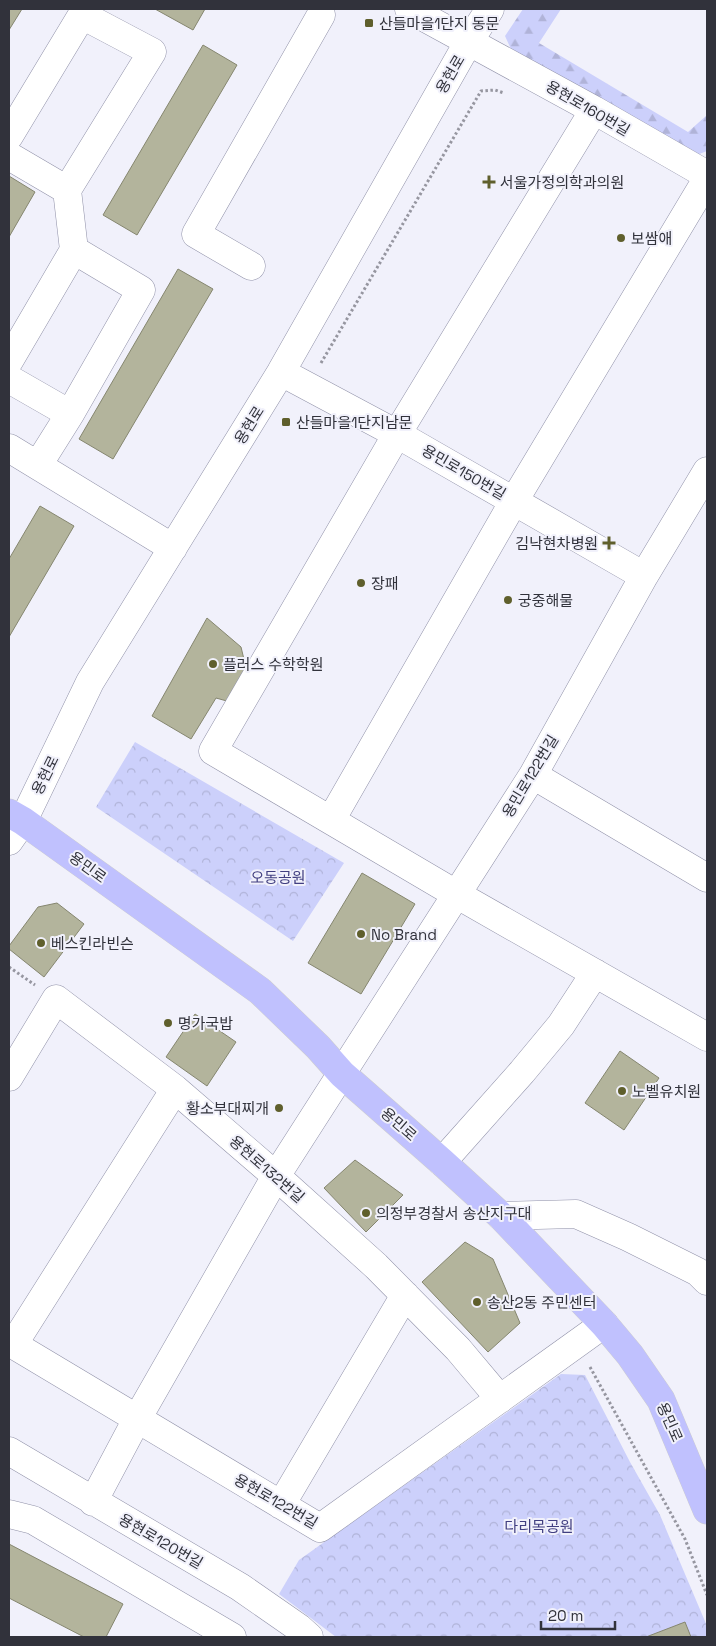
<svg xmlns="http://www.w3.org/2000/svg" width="716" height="1646" viewBox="0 0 716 1646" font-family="'Space Grotesk','Noto Sans KR',sans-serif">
<defs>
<pattern id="forest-firs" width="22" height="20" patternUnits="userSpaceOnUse" patternTransform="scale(1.25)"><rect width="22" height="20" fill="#ccd0fb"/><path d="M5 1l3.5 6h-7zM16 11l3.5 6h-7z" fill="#b0b3d8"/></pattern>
<pattern id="park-crowns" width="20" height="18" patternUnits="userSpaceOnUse" patternTransform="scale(1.25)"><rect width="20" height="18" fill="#ccd0fb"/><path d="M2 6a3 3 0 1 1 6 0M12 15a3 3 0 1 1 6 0" fill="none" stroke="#b0b3d8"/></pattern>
</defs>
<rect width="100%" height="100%" fill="#f1f1fb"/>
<path fill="url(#forest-firs)" d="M523,9H561L539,43L688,132L707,115V151L689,158L515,58L505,36Z"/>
<path fill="url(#park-crowns)" d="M135,742L344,863L293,941L96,807Z
M561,1374L585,1375L630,1462L660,1515L707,1626V1637H336L279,1594L299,1560Z"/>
<path fill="#b3b49c" stroke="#85866f" d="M9,9H22L9,30Z
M155,9H205L193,30Z
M203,45L237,65L137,235L103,215Z
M9,176L35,192L9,237Z
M178,269L213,289L113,459L79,439Z
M40,506L74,526L9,637V559Z
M207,618L241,647L249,680L234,703L216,698L191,739L152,716Z
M362,873L415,904L361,994L308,963Z
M57,903L84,924L44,977L9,949V946L38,907Z
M195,1014L236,1042L207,1086L166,1057Z
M620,1051L659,1078L624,1130L585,1103Z
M355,1160L403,1195L366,1232L324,1188Z
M465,1242L493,1259L520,1323L488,1352L422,1282Z
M9,1544L123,1604L106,1637H84L9,1598Z
M685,1622L691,1637H646Z"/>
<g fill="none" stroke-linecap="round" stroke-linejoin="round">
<defs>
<path id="minor" d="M409,9L594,110L707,175
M594,110L397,434L213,751L456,894L707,1037
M9,136L82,15L152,52L67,190L74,250
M9,156L67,190
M251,266L196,234L321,15
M9,361L74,250L141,290L70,414L38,465
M281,372L397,434L644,576
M9,379L70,414
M9,448L173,548
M533,775L707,878
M331,820L514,501L707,179
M9,841L23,821L90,682L281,372L469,41L490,9
M9,1077L56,999L175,1089L276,1176L376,1266L458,1349L500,1399
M442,1162L522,1072L561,1025L595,973
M501,1216L576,1214L628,1237L698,1272L707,1281
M9,1342L320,1528L604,1324
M13,1345L175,1089
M9,1451L240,1587L299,1628L309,1637
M93,1502L137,1419L276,1176L533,775L644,576L707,471
M281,1505L405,1295
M9,1514L33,1520L232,1637"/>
<path id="major" d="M9,813L23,821L260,991L318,1047L342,1074L442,1162L501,1216L604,1324L630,1355L661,1400L707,1510"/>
</defs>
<use href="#minor" stroke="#9192a9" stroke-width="29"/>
<use href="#major" stroke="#ceced0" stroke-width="29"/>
<path stroke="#9696a0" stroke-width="3" stroke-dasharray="2.5 2.5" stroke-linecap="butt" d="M321,363L481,91L495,90L504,93
M9,967L35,985
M590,1367L685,1539L707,1595"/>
<use href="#minor" stroke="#fff" stroke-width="28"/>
<use href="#major" stroke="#c0c1fe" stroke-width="28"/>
</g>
<g fill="#5f5f2c" stroke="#f1f1fb" stroke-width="2">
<rect x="364" y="18" width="10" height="10" rx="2.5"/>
<path d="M486.5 174.5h5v5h5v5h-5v5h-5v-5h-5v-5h5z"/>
<circle cx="621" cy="238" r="5"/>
<rect x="281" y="417" width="10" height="10" rx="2.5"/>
<path d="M606.5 535.5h5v5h5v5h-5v5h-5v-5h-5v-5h5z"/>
<circle cx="361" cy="583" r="5"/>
<circle cx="508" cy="600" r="5"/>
<circle cx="213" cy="664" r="5"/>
<circle cx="361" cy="934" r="5"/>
<circle cx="41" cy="943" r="5"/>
<circle cx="168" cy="1023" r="5"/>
<circle cx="622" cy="1091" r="5"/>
<circle cx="279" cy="1108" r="5"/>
<circle cx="366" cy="1213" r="5"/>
<circle cx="477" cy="1302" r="5"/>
</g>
<g text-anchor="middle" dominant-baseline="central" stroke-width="4" stroke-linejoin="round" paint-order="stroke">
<g font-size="15" fill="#31323b" stroke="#f1f1fb" text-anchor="start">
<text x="379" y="23">산들마을1단지 동문</text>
<text x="500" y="182">서울가정의학과의원</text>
<text x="631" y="238">보쌈애</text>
<text x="296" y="422">산들마을1단지남문</text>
<text x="598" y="543" text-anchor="end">김낙현차병원</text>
<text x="371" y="583">장패</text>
<text x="518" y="600">궁중해물</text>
<text x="223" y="664">플러스 수학학원</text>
<text x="371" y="934">No Brand</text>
<text x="51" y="943">베스킨라빈슨</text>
<text x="178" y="1023">명가국밥</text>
<text x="632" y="1091">노벨유치원</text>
<text x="269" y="1108" text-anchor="end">황소부대찌개</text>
<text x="376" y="1213">의정부경찰서 송산지구대</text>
<text x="487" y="1302">송산2동 주민센터</text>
</g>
<g font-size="15" fill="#31323b" stroke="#f1f1fb">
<text transform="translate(450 74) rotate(-60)">용현로</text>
<text transform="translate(588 108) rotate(30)">용현로160번길</text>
<text transform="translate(249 425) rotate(-58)">용현로</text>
<text transform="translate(464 472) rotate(30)">용민로150번길</text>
<text transform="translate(45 775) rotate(-64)">용현로</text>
<text transform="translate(530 776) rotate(-59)">용민로122번길</text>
<text transform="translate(88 867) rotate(36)">용민로</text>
<text transform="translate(399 1124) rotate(41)">용민로</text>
<text transform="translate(267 1169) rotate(41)">용현로132번길</text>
<text transform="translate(670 1422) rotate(66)">용민로</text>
<text transform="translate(276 1501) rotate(30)">용현로122번길</text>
<text transform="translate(161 1541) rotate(30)">용현로120번길</text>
</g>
<g font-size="15" fill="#413f81" stroke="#f1f1fb">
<text x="278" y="877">오동공원</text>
<text x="539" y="1526">다리목공원</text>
</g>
</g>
<rect width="716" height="1646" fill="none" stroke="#31323b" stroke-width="20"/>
<path d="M541 1621v8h74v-8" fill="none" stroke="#31323b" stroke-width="2.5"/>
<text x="548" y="1621" font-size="15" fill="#31323b" stroke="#f1f1fb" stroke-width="4" paint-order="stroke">20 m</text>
</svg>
